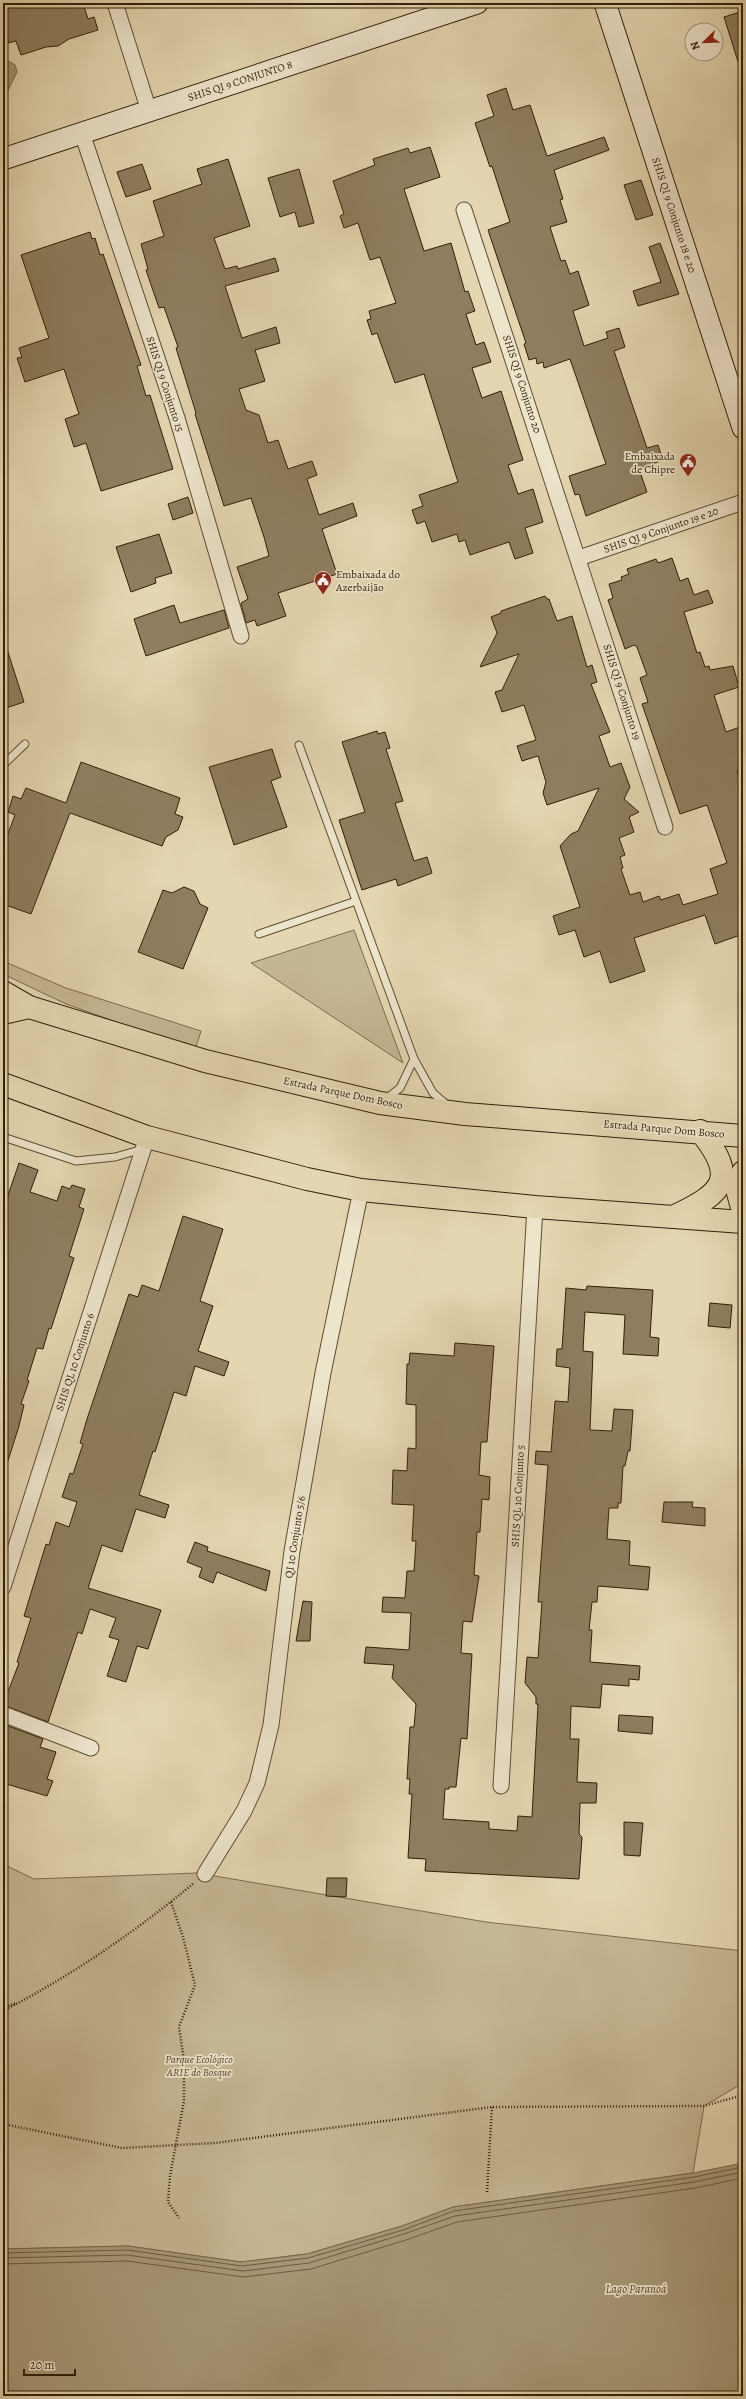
<svg xmlns="http://www.w3.org/2000/svg" width="746" height="2399" viewBox="0 0 746 2399" font-family="Alegreya,serif">
<rect width="100%" height="100%" fill="#e4d6b1"/>
<filter id="stains"><feTurbulence type="fractalNoise" baseFrequency=".005" numOctaves="4"/><feColorMatrix values="0 0 0 0 .2 0 0 0 0 .09 0 0 0 0 .02 0 0 0 .5 -.17"/></filter>
<radialGradient id="worn" r=".72"><stop offset=".6" stop-color="#630" stop-opacity="0"/><stop offset="1" stop-color="#630" stop-opacity=".3"/></radialGradient>
<path fill="#c6b794" stroke="#7c6b4d" d="M354,930L403,1063L251,963Z
M3,961L66,988L201,1031L195,1050L66,1004L3,974Z
M3,1864L34,1879L197,1873L486,1922L743,1951V2083L704,2106L693,2173L453,2207L402,2226L307,2254L241,2262L128,2246L3,2249Z"/>
<path fill="#a79877" stroke="#78684a" d="M3,50L8,61L15,65L17,72L7,92L3,95Z
M743,2163V2396H3V2249L128,2246L241,2262L307,2254L402,2226L453,2207L693,2173Z"/>
<g fill="none" stroke-linecap="round" stroke-linejoin="round">
<path stroke="#6c5c3e" stroke-width="1" d="M3,2253L127,2250L242,2266L308,2258L403,2230L454,2211L694,2177L743,2167
M3,2258L127,2255L243,2271L309,2263L404,2234L455,2216L694,2182L743,2172
M3,2264L127,2261L243,2277L311,2269L406,2240L457,2222L695,2188L743,2178"/>
</g>
<path fill="#8e7e5f" stroke="#311f06" d="M3,3H83L88,19L94,17L98,30L69,39L58,46L46,47L21,55L16,41L8,43V40L3,42Z
M743,11V68H740L724,17Z
M506,88L513,110L530,105L547,156L604,137L609,150L554,170L563,199L560,200L567,222L550,227L561,261L565,260L570,274L578,271L589,305L573,311L584,346L608,338L606,332L619,328L625,347L614,351L647,448L658,445L663,460L639,469L647,492L586,516L579,494L575,495L569,476L606,464L579,385L570,359L544,368L543,362L537,364L536,358L529,360L524,344L526,343L488,230L510,222L492,166L490,167L475,123L494,116L487,95Z
M430,147L440,177L404,189L424,251L451,243L465,292L468,291L475,311L466,314L476,345L484,342L491,362L472,368L482,398L501,391L523,460L508,465L518,494L533,489L543,522L525,528L533,553L515,559L509,542L470,555L465,540L459,542L457,534L432,542L425,521L417,524L412,510L423,506L419,495L458,482L424,374L395,383L377,333L372,335L367,320L371,319L369,311L396,303L380,257L370,260L358,223L344,228L340,216L344,214L333,181L375,165L373,159L408,148L410,153Z
M228,159L250,226L214,238L225,269L237,266L238,269L275,258L279,271L225,286L242,338L276,327L280,343L255,350L265,381L239,389L246,410L259,415L268,443L278,440L288,469L312,461L317,475L307,479L319,515L353,503L357,516L322,529L337,574L278,593L286,616L257,626L255,620L246,623L241,603L248,599L237,567L269,556L264,537L251,498L224,506L195,414L196,413L176,348L178,347L164,307L159,308L146,270L148,269L141,244L164,236L153,201L202,184L197,169Z
M142,164L151,189L126,197L117,172Z
M299,169L314,223L299,227L295,212L280,217L268,178Z
M641,180L653,215L636,220L624,185Z
M90,232L92,239L95,238L100,255L103,254L141,365L137,366L146,396L150,395L173,469L101,491L86,443L74,447L65,419L79,414L64,369L25,382L17,358L22,357L19,348L49,338L21,255Z
M660,243L679,294L638,306L633,291L661,282L649,247Z
M188,497L193,513L173,520L168,504Z
M159,534L172,573L155,578L156,583L131,592L116,547Z
M672,558L680,581L688,578L694,595L708,590L713,603L684,612L697,653L700,652L705,667L709,666L710,670L733,666L739,687L714,695L726,732L743,726V769L737,771L743,790V934L715,944L705,915L634,938L645,971L610,983L600,951L584,957L575,930L559,935L553,916L580,907L560,846L571,834L578,831L599,788L547,805L543,793L546,782L538,756L522,761L517,746L536,740L524,705L502,712L495,692L502,690L519,654L480,667L497,633L491,617L501,613V611L545,596L547,599H549L557,621L572,616L587,667L592,665L597,682L591,684L610,732L599,736L610,767L621,763L630,787L624,799L639,812L629,817L634,832L619,838L625,855L620,857L623,868L621,869L630,895L640,892L643,902L659,896L661,900L679,894L683,905L718,894L710,869L727,863L707,805L680,814L642,704L648,702L640,678L647,675L637,647L634,645L625,649L608,600L613,598L609,584L622,580L621,577L629,574L627,569L656,559L658,563Z
M174,605L180,623L224,610L229,628L146,656L134,619Z
M6,646L24,702L6,708L5,705L3,706V647Z
M377,731L378,734L385,732L390,748L386,749L403,801L395,803L414,861L427,857L432,873L398,886L396,879L362,890L339,820L365,812L342,742Z
M272,749L281,777L271,781L287,827L234,845L209,767Z
M81,762L180,798L175,814L183,817L178,830L166,837L162,846L70,813L31,914L3,904V847L15,815L8,812L13,796L21,799L26,788L66,803Z
M184,887L194,891L200,904L208,908L183,969L138,952L163,890L172,893Z
M19,1163L38,1170L30,1192L57,1201L62,1186L70,1189L72,1185L85,1189L79,1207L84,1209L69,1256L74,1258L51,1329L49,1328L43,1349L37,1348L27,1380L29,1381L21,1404L24,1405L19,1426L6,1467L3,1466V1210Z
M183,1216L223,1229L200,1301L213,1306L198,1351L229,1362L224,1376L195,1366L186,1396L174,1392L155,1452L153,1451L139,1495L169,1505L165,1518L136,1509L122,1552L102,1545L88,1588L161,1610L148,1649L137,1646L126,1682L107,1676L119,1640L109,1637L116,1618L90,1609L82,1634L78,1632L48,1722L3,1705L19,1663L17,1662L31,1618L24,1616L46,1544L49,1545L56,1522L69,1527L77,1502L62,1497L70,1473L73,1474L83,1444L80,1443L87,1419L129,1294L138,1297L142,1285L159,1291Z
M587,1286L653,1290L650,1337L659,1338L658,1356L623,1354L625,1315L585,1312L583,1351L593,1352L590,1430L612,1431L614,1409L633,1410L630,1451H628L625,1466H623L621,1503H618V1508H609L607,1539L630,1541L629,1565L650,1567L648,1590L598,1586L597,1602H592L589,1630H592L590,1662L640,1666L639,1680L629,1679V1686L602,1684L600,1708L571,1706L570,1739H579L577,1782L597,1783L596,1803H580L579,1834L582,1837L579,1879L425,1871L426,1859L408,1858L412,1794H409L410,1779H407L410,1727H414L416,1704L392,1678L394,1665L364,1663L366,1647L409,1650L411,1613L382,1612L383,1597L405,1598L407,1571H414L416,1541H412L414,1505L392,1504L393,1470L407,1471L408,1448L416,1449V1405L406,1404L407,1364H409L410,1353L454,1356L455,1343L494,1346L487,1442H481L479,1475L490,1477L489,1500L482,1499L480,1532H477L474,1575L479,1576L472,1622L463,1621L461,1653L472,1654L467,1739L461,1738L456,1787H449V1789H445L443,1819L489,1822V1829L517,1831L518,1816L532,1817L538,1704H536V1697L525,1683L527,1657L538,1658L542,1602H538L548,1465L535,1464L536,1451L551,1452L555,1401L568,1402L570,1368L556,1366L557,1349H562L566,1288L586,1290Z
M710,1303L732,1305L730,1328L708,1326Z
M664,1502H693L692,1507L705,1508V1526L662,1522Z
M195,1542L208,1547L207,1551L270,1571L266,1591L217,1572L213,1583L199,1577L202,1568L187,1562Z
M303,1601L312,1602L310,1641H296Z
M619,1715L653,1717L652,1734L618,1731Z
M3,1724L43,1739L40,1747L56,1752L47,1779L53,1781L47,1796L3,1783Z
M624,1822L643,1823L640,1856L624,1855Z
M327,1878H347L346,1897L326,1896Z"/>
<g fill="none" stroke-linecap="round" stroke-linejoin="round">
<defs>
<path id="lane" d="M299,745L414,1059L433,1093L447,1105
M3,765L25,744
M259,934L356,901
M386,1099L400,1088L414,1059
M3,1137L76,1161L115,1157L143,1149"/>
<path id="street" d="M115,3L149,111
M82,133L177,418L241,636
M464,210L665,827
M579,558L743,502
M3,1587L147,1137
M3,1714L91,1748
M501,1786L535,1207
M205,1874L244,1811L257,1783L271,1725L292,1551L323,1373L361,1190"/>
<path id="secondary" d="M605,3L743,428
M3,159L477,3"/>
<path id="primary" d="M3,992L29,1007L205,1061L380,1103L465,1114L743,1136
M3,1013L29,1007
M3,1084L147,1137L307,1179L361,1190L535,1207L743,1222
M743,1172L738,1193L743,1211
M675,1216C723,1193 739,1179 700,1131"/>
</defs>
<use href="#lane" stroke="#5e4d31" stroke-width="9"/>
<use href="#street" stroke="#5e4d31" stroke-width="17"/>
<use href="#secondary" stroke="#311f06" stroke-width="23"/>
<use href="#primary" stroke="#311f06" stroke-width="24"/>
<path stroke="#311f06" stroke-width="2.5" stroke-dasharray="1 2" stroke-linecap="butt" d="M171,1902L183,1937L195,1985L179,2027L184,2060V2101L170,2176L168,2202L179,2218
M3,2008L16,2003
M3,2011C71,1976 135,1932 194,1883
M3,2124L122,2148L215,2143L492,2107L704,2106L743,2095
M487,2192L492,2107"/>
<use href="#lane" stroke="#ede4cc" stroke-width="7"/>
<use href="#street" stroke="#ede4cc" stroke-width="15"/>
<use href="#secondary" stroke="#ede4cc" stroke-width="21"/>
<use href="#primary" stroke="#e4d6b1" stroke-width="22"/>
</g>
<defs>
<symbol id="civic-pin" viewBox="-11 -11 22 30"><path d="M0 17L-7.5 6A9.5 9.5 0 1 1 7.5 6Z" fill="#8f2418" stroke="#ede4cc"/><path d="M-.6-6.5H3V-4.5H.6V-3L4-1V1h2V6H-6V1h2V-1L-.6-3ZM-1.2 2.5V6h2.4V2.5Z" fill="#fff"/></symbol>
</defs>
<g fill-rule="evenodd">
<use href="#civic-pin" x="678" y="452" width="20" height="27"/>
<use href="#civic-pin" x="313" y="570" width="20" height="27"/>
</g>
<g text-anchor="middle" dominant-baseline="central" stroke-width="3.5" stroke-linejoin="round" paint-order="stroke">
<g font-size="11" fill="#311f06" stroke="#ede4cc">
<text transform="translate(240 81) rotate(-18)">SHIS QI 9 CONJUNTO 8</text>
<text transform="translate(674 215) rotate(72)">SHIS QI 9 Conjunto 18 e 20</text>
<text transform="translate(165 384) rotate(72)">SHIS QI 9 Conjunto 15</text>
<text transform="translate(522 384) rotate(72)">SHIS QI 9 Conjunto 20</text>
<text transform="translate(661 530) rotate(-19)">SHIS QI 9 Conjunto 19 e 20</text>
<text transform="translate(622 692) rotate(72)">SHIS QI 9 Conjunto 19</text>
<text transform="translate(343 1093) rotate(12)">Estrada Parque Dom Bosco</text>
<text transform="translate(664 1129) rotate(5)">Estrada Parque Dom Bosco</text>
<text transform="translate(75 1362) rotate(-72)">SHIS QL 10 Conjunto 6</text>
<text transform="translate(518 1496) rotate(-87)">SHIS QL 10 Conjunto 5</text>
<text transform="translate(295 1537) rotate(-81)">QI 10 Conjunto 5/6</text>
</g>
<g font-size="11" fill="#311f06" stroke="#ede4cc" text-anchor="end">
<text x="675" y="456">Embaixada<tspan x="675" dy="13">de Chipre</tspan></text>
<text x="336" y="574" text-anchor="start">Embaixada do<tspan x="336" dy="13">Azerbaijão</tspan></text>
</g>
<g font-size="11" font-style="italic" fill="#56452a" stroke="#ede4cc">
<text x="199" y="2059">Parque Ecológico<tspan x="199" dy="13">ARIE do Bosque</tspan></text>
</g>
<g font-size="12" font-style="italic" fill="#5a492e" stroke="#ede4cc">
<text x="636" y="2289">Lago Paranoá</text>
</g>
</g>
<rect width="746" height="2399" fill="none" stroke="#e4d6b1" stroke-width="16"/>
<rect x="4" y="4" width="738" height="2391" fill="none" stroke="#311f06" stroke-width="2"/>
<rect x="8" y="8" width="730" height="2383" fill="none" stroke="#311f06"/>
<g transform="translate(704 42) rotate(247)"><circle r="19" fill="#ede4cc" stroke="#a2957d"/>
<path d="M0-3L7 15L0 10L-7 15Z" fill="#8f2418"/>
<text y="-6" font-size="11" font-weight="bold" text-anchor="middle" fill="#311f06">N</text>
</g>
<path d="M24 2369v6h51v-6" fill="none" stroke="#311f06" stroke-width="2"/>
<text x="30" y="2369" font-size="12" fill="#311f06" stroke="#ede4cc" stroke-width="3" paint-order="stroke">20 m</text>
<rect width="100%" height="100%" filter="url(#stains)"/>
<rect width="100%" height="100%" fill="url(#worn)"/>
</svg>
